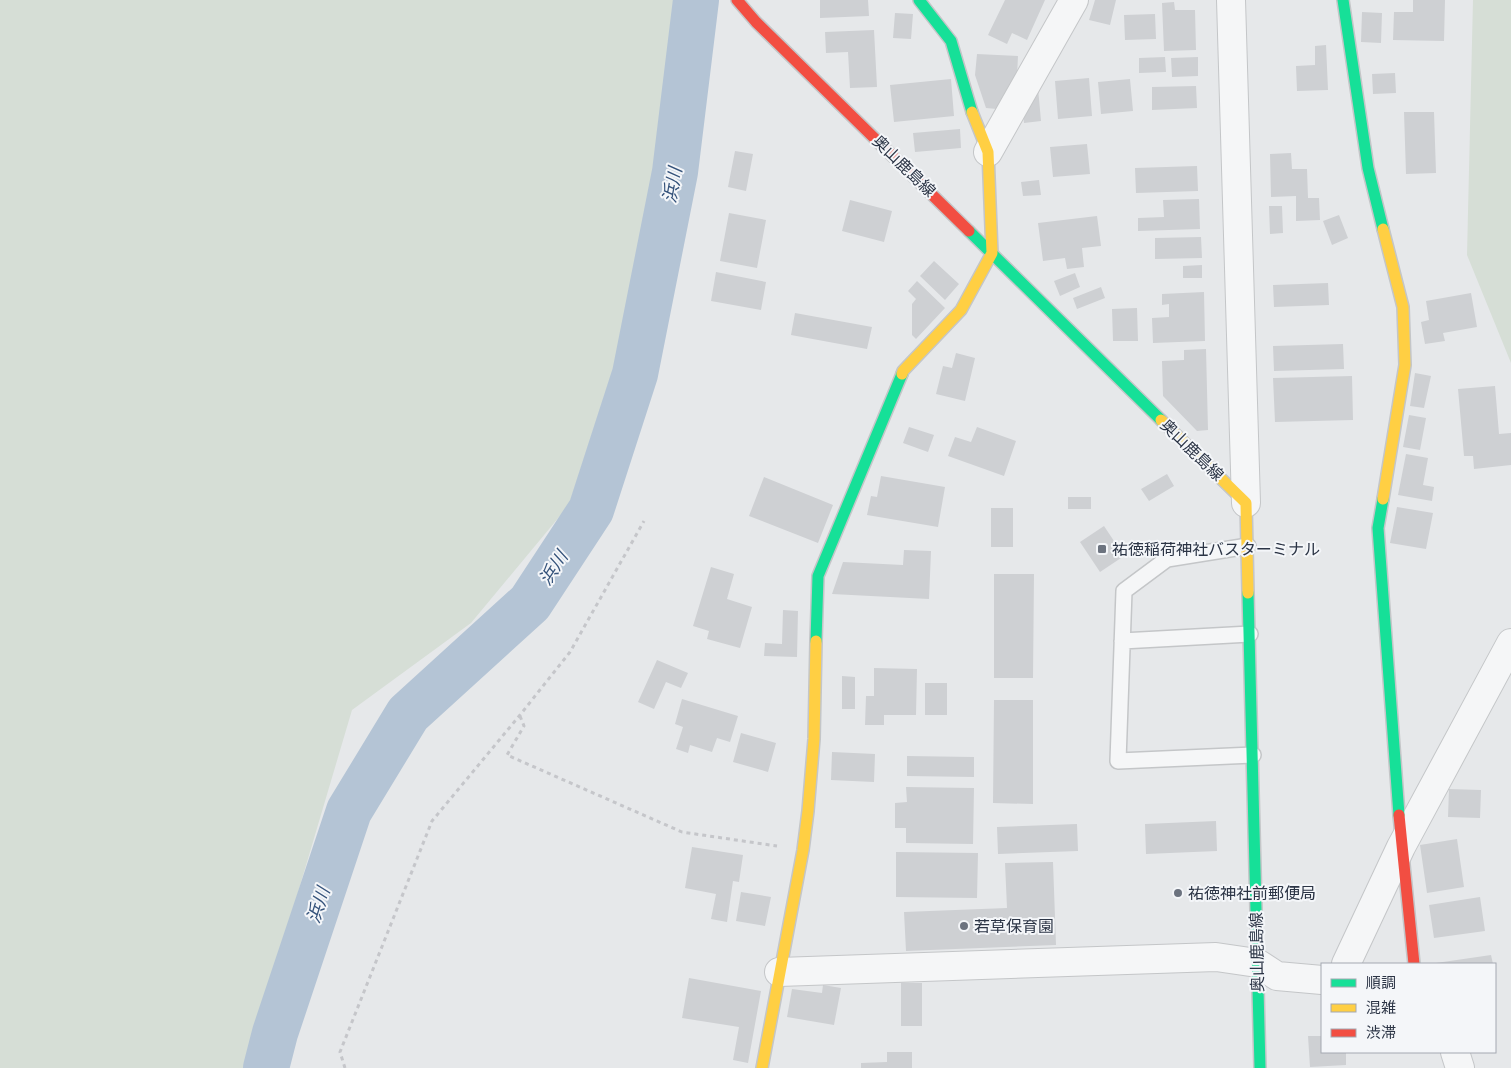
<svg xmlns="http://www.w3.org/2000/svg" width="1511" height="1068" viewBox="0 0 1511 1068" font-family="'Roboto Condensed','Noto Sans JP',sans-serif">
<rect width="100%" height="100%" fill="#e6e8ea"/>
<path fill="#d6ded6" d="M0,0H676L642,280L569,505L471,623L352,710L246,1068H0Z
M1473,0H1511V363L1467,255Z"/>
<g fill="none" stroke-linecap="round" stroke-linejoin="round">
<path stroke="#b4c4d5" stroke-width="46" d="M266,1068L275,1033L349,811L408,714L530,603L591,510L635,374L675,172L696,0"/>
</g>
<path fill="#ced0d3" d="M820,0H868L869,16L820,18Z
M1005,0H1045L1027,40L1012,33L1007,44L988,35Z
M1095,0H1116L1110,25L1089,20Z
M1413,0H1445L1444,41L1393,40L1394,12H1413Z
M1174,2L1175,10H1195L1196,50L1164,51L1162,3Z
M1362,12L1382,13L1381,43L1361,42Z
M895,13L913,14L911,39L893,38Z
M1155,14L1156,39L1125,40L1124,15Z
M874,30L877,87L850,88L848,52L826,53L825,32Z
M1326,45L1328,90L1297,91L1296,66L1315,65V46Z
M977,54L1018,56L1017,76L997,109L986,108L975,75Z
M1165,57L1166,72L1139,73V58Z
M1198,57V76L1172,77L1171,58Z
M1395,73L1396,93L1373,94L1372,74Z
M1089,78L1092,116L1058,119L1055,81Z
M951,79L954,116L894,122L890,85Z
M1130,79L1133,111L1101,114L1098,82Z
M1196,86L1197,108L1152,110V87Z
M1038,88L1041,121L1024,123L1023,113Z
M1404,112H1434L1436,173L1406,174Z
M960,129L961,148L915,152L913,133Z
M1087,144L1090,174L1053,177L1050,147Z
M735,151L753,154L746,191L728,187Z
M1291,153L1292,169H1307L1308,198H1319L1320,220L1296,221V196L1271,197L1270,154Z
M1197,166L1198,191L1136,193L1135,168Z
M1039,180L1041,195L1023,196L1021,182Z
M1199,199L1200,229L1138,231V218L1164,217L1163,200Z
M850,200L892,211L884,242L842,231Z
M1269,206H1282L1283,233L1270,234Z
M729,213L766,220L757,268L720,261Z
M1339,215L1348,238L1332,245L1323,221Z
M1097,216L1101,246L1082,248L1084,267L1067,269L1065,258L1043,261L1038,223Z
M1201,237L1202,258L1155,259V238Z
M934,261L959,284L945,300L920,276Z
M1202,265V278H1183V266Z
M716,272L766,282L761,310L711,301Z
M1075,273L1080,287L1060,296L1054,281Z
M917,281L945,308L916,339L912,335V304L916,299L908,291Z
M1328,283L1329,305L1274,307L1273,285Z
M1101,287L1105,298L1077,309L1073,298Z
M1204,292L1205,341L1153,343L1152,318L1169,317V304L1162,305V294Z
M1471,293L1477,327L1443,333L1445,341L1425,344L1421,322L1429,320L1426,301Z
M1137,308L1138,341H1113L1112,309Z
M795,313L872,327L867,349L791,335Z
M1343,344L1344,369L1274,371L1273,346Z
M1206,349L1208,430L1197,431L1163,396L1162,361L1184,360V350Z
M956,353L975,358L965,401L936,394L943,366L952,368Z
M1415,373L1431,376L1424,408L1410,406Z
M1352,376L1353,420L1275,422L1273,378Z
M1495,386L1499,434L1511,433V465L1474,469L1473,456H1464L1458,389Z
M1409,415L1426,418L1420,450L1403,447Z
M909,427L934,435L928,452L903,443Z
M977,427L1016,441L1004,476L948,456L955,437L971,442Z
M1406,454L1428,458L1423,485L1434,487L1432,501L1398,495Z
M1167,474L1174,486L1149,501L1141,489Z
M881,476L945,487L938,527L867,515L871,496L877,497Z
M764,477L833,505L818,543L749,516Z
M1068,497H1091V509H1068Z
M1397,507L1433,513L1426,549L1390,543Z
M991,508H1013V547H991Z
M1104,526L1124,556L1100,572L1080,542Z
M904,550L931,551L929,599L832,594L843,562L903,565Z
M711,567L734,574L727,599L752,607L740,648L707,639L709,631L693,626Z
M994,574H1034L1033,678H994Z
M783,610L798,611L797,657L764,656L765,643L782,644Z
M657,660L688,673L681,688L666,682L654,709L638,702Z
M874,668L917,669L916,715H884V725H865L866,696H874Z
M842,676L855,677V709H842Z
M925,683H947V715H925Z
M682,699L738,716L730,742L717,738L712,752L690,745L688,753L676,749L683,727L675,724Z
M994,700H1033V804L993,803Z
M741,733L776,743L768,772L733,762Z
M832,752L875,754L874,782L831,780Z
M907,756L974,757V777L907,776Z
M906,787L974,788L973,844L906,843V828H895V803L907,802Z
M1449,789L1481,790L1480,818L1448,817Z
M1216,821L1217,851L1146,854L1145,824Z
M1077,824L1078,851L998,854L997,827Z
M1457,839L1464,887L1427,893L1420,845Z
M692,847L743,855L739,882L733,881L727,922L711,919L716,894L685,888Z
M896,852L978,853L977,898L896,897Z
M1053,862L1056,945L906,951L904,912L1007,908L1005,863Z
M741,892L771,897L765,926L736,921Z
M1480,897L1485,931L1434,938L1429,905Z
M1491,955L1493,964H1436V963Z
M689,978L761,991L748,1063L733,1060L739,1027L682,1018Z
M901,983H922V1026H901Z
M823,985L841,988L834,1025L787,1017L792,989L822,993Z
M1308,1036H1322V1052H1346V1065L1310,1067Z
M887,1052H912V1068H861V1063L887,1062Z"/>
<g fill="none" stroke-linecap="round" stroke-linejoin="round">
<defs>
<path id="lane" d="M1248,546L1167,559L1124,591L1118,761L1253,755
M1122,641L1250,634"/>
<path id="street" d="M1231,0L1246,503
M988,152L1074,0
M1346,964L1401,847L1511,643
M779,972L1216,957L1257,963L1277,976L1322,980
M1455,1052L1460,1068"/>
<path id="fast" d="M919,0L951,41L972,112
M1343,0L1368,168L1383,229
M969,231L1161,420
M1383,499L1378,528L1399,815
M1248,593L1260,1068
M816,641L818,576L902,374"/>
<path id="slow" d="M902,374L903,371L961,310L992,253L988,152L972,112
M1161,420L1246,503L1248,593
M1383,499L1405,365L1403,307L1383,229
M762,1068L803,850L808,811L814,739L816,641"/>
<path id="jam" d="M737,0L756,22L969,231
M1399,815L1414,964"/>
</defs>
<use href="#lane" stroke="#c4c6c8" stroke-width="18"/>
<use href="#street" stroke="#c4c6c8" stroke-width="30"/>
<use href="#fast" stroke="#c4c6c8" stroke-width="14"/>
<use href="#slow" stroke="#c4c6c8" stroke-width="14"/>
<use href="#jam" stroke="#c4c6c8" stroke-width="14"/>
<path stroke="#c5c6ca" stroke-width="3" stroke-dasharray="4 4" stroke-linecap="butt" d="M520,716L524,726L507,755L682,832L777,846
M345,1068L340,1052L432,821L520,715L570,652L644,521"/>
<use href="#lane" stroke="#f5f6f7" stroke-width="15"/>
<use href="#street" stroke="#f5f6f7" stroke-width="28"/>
<use href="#fast" stroke="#16e098" stroke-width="11"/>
<use href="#slow" stroke="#ffcf43" stroke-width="11"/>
<use href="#jam" stroke="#f24e42" stroke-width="11"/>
</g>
<g fill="#6c737f" stroke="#f4f6f9" stroke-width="2">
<rect x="1097" y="544" width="10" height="10" rx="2.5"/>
<circle cx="1178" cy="893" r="5"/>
<circle cx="964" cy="926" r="5"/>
</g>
<g text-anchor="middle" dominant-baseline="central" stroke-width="4" stroke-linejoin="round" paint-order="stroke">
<g font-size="16" fill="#2b3445" stroke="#f4f6f9">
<text transform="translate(904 166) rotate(44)">奥山鹿島線</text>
<text transform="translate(1192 450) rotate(44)">奥山鹿島線</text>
<text transform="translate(1257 952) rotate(-91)">奥山鹿島線</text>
</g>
<g font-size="16" fill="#2b3445" stroke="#f4f6f9" text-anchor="start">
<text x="1112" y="549">祐徳稲荷神社バスターミナル</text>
<text x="1188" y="893">祐徳神社前郵便局</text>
<text x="974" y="926">若草保育園</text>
</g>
<g font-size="18" font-style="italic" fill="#34527a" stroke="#f4f6f9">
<text transform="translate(672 185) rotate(-80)">浜川</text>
<text transform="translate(553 568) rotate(-57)">浜川</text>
<text transform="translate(318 905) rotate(-72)">浜川</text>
</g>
</g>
<rect x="1321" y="963" width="175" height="90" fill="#f4f6f9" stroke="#a4a8b1"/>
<rect x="1331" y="979" width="25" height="8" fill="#16e098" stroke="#a4a8b1"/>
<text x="1366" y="988" font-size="15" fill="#2b3445">順調</text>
<rect x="1331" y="1004" width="25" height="8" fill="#ffcf43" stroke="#a4a8b1"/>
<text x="1366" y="1013" font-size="15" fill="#2b3445">混雑</text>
<rect x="1331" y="1029" width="25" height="8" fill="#f24e42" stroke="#a4a8b1"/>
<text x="1366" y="1038" font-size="15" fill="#2b3445">渋滞</text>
</svg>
